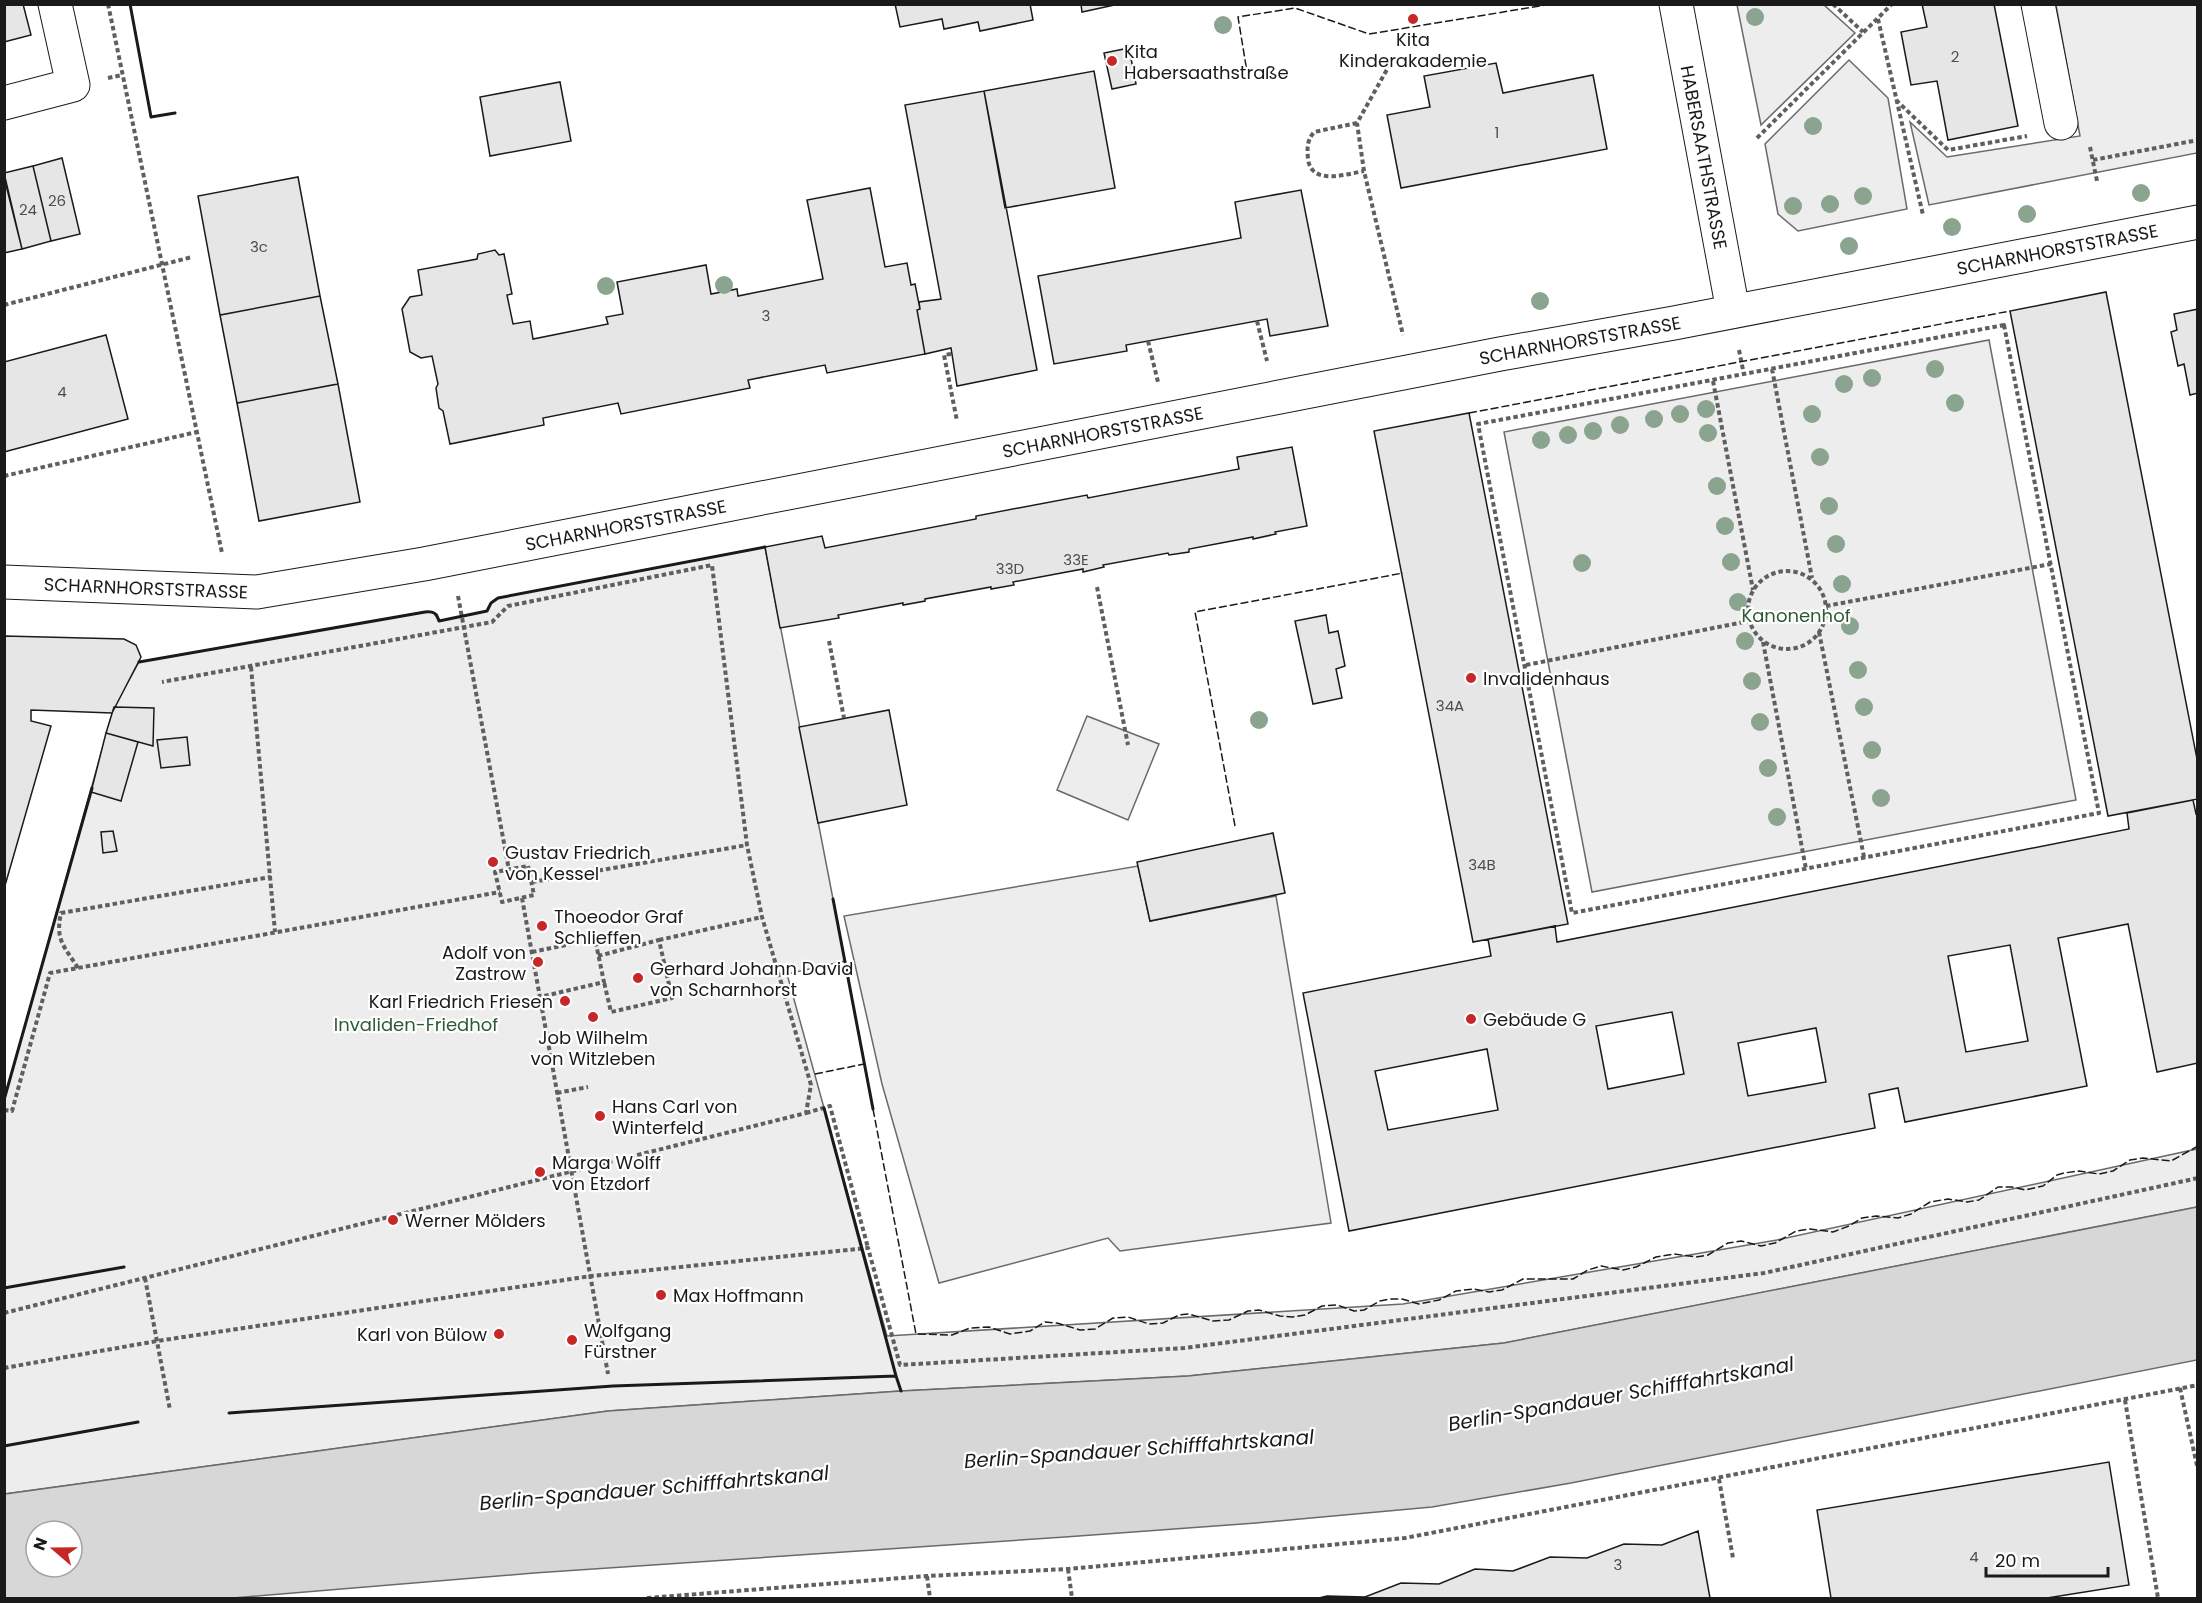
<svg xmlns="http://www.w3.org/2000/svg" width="2202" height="1603" viewBox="0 0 2202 1603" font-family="Poppins,sans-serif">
<rect width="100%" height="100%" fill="#fff"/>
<path fill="#ededed" stroke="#6a6a6a" stroke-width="1.5" d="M1737,5H1824L1855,33L1761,125Z
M2056,5H2197V153L1929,205L1910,122L1947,157L2080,136Z
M1849,60L1888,98L1907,209L1798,231L1778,214L1765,144Z
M1989,340L2076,800L1592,892L1504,432Z
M765,547L845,961L787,974L887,1336L1403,1304L1777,1240L2197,1149L2198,1207L1504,1343L1188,1376L901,1391L608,1411L5,1494L4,1100L114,707L139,662L425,612H432L437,614L440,621L487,611L491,603L498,598Z
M1087,716L1159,744L1128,820L1057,790Z
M1138,866L1150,921L1276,896L1331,1223L1120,1251L1108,1238L939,1283L882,1084L844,916Z"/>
<path fill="#d7d7d7" stroke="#6a6a6a" stroke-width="1.5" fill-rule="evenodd" d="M2197,1207V1360L1571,1483L1432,1507L1256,1523L1065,1537L534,1573L233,1598H5V1494L608,1411L901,1391L1188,1376L1504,1343ZM36,1531H72V1567H36Z"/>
<path fill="#e6e6e6" stroke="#1a1a1a" stroke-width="1.5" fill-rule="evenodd" d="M4,4H23L31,35L4,42Z
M895,4H1030L1033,20L980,31L978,22L944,29L942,19L900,27Z
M1081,4H1119L1082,12Z
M1922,4H1994L2018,126L1948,140L1937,81L1911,85L1901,32L1927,27Z
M1129,48L1136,84L1112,89L1104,53Z
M1496,63L1503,93L1593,75L1607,149L1401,188L1387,115L1430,107L1424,76Z
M1094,71L1115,188L1005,208L984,91Z
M560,82L571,141L490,156L480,97Z
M984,91L1037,370L957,386L951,348L925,354L917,310L920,309L919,302L941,299L905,105Z
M62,158L80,234L51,241L33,166Z
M33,166L51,241L22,249L4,173Z
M4,177L22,249L4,253Z
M298,177L320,296L220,315L198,196Z
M870,188L885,267L907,263L911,285L915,284L920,309L917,310L925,354L827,373L825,365L748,380L750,388L621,414L618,403L543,418L544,425L450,444L443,411L439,408L436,388L438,384L432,356L421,358L410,352L402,309L410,297L422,295L418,270L477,259L478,254L495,250L499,255L504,254L512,294L507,295L513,324L530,321L533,339L608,324L606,317L623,314L617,282L706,265L711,294L737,289L738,296L823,279L807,200Z
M1301,190L1328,326L1270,336L1267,319L1126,345L1127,351L1054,364L1038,276L1241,238L1235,202Z
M2106,292L2198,764V799L2108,816L2010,311Z
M320,296L338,384L237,403L220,315Z
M2198,309V393L2190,395L2184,364L2178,366L2171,332L2177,330L2174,314Z
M106,335L128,419L4,452V362Z
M338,384L360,502L259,521L237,403Z
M1469,413L1568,924L1473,942L1374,431Z
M1292,447L1307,526L1275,532L1276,534L1253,539V537L1189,549V552L1169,555L1168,553L1103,565L1104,567L1083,572V569L1013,582L1014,585L991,589V587L925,599V601L903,605V603L838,615L839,618L780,628L765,547L822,536L825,548L976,519V516L1087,495L1088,498L1239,469L1237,457Z
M1326,615L1329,633L1338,631L1345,666L1336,669L1342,698L1313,704L1295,621Z
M4,636L124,639L136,645L141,657L112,713L31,710V721L51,726L4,889Z
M114,707L154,708L153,746L106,733Z
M889,710L907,805L818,823L799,727Z
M106,733L138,742L121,801L91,792Z
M187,737L190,765L161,768L157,740Z
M2193,800L2196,814L2198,813V1063L2157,1072L2128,924L2058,938L2087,1086L1905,1122L1898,1088L1869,1094L1875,1128L1349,1231L1303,993L1491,956L1488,939L1555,926L1557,942L2129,829L2127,813ZM2010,945L2028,1041L1966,1052L1948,956ZM1672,1012L1684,1074L1608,1089L1596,1026ZM1816,1028L1826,1082L1748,1096L1738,1043ZM1487,1049L1498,1110L1388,1130L1375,1071Z
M113,831L117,851L103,853L101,832Z
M1273,833L1285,893L1150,921L1137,862Z
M2109,1462L2129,1585L2047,1598H1831L1817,1510Z
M1698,1531L1710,1598H1319L1327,1596L1365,1597L1401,1583L1439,1584L1475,1569L1513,1571L1550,1557L1587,1558L1624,1544L1662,1545Z"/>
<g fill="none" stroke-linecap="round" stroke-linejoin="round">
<defs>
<g id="minor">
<path id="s1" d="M1676,4L1733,311"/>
<path d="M2038,4L2061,123"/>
<path d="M4,103L73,85L55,4"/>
<path id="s2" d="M4,582L257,592L424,564L1500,354L1674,323L2198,222"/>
</g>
</defs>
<use href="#minor" stroke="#1a1a1a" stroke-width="35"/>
<path stroke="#5f5f5f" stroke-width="4" stroke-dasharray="4.5 3" stroke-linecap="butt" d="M108,4L222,553
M1833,4L1863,32
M1878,19L1923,215
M1394,57L1357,123L1364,171L1403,335
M108,78L122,75
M1896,100L1948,150L2027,136
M1357,123L1314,132C1307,141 1307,147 1308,159C1311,186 1347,174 1364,171
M1757,138L1892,4
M2090,147L2097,181
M2093,160L2198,140
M4,305L192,257
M1257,321L1267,361
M2004,325L2099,813L1572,913L1478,424Z
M1148,341L1158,382
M1739,350L1744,375
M951,354L944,355L957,421
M1772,369L1812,578
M1713,381L1753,590
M4,476L197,432
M1748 610a39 39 0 1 1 78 0a39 39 0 1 1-78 0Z
M1097,587L1128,745
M458,596L509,870
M1826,606L2051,564
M1819,632L1864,857
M829,641L844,718
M1763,642L1806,869
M1526,665L1749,621
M251,667L275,932
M528,866L534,895L502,902L495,872Z
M532,882L747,845
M522,898L608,1374
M659,940L762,917
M532,952L595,939L604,982L540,997
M598,956L659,940L672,998L611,1012L604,982
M78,968C64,946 55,940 61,913L271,877
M557,1093L588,1087
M4,1110L12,1111L50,973L500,892
M806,1113L830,1106L868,1248
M145,1278L170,1410
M4,1313L806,1113L811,1085L762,917L747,845L712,565L508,606L492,622L162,682
M4,1368L157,1341L591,1276L868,1248L900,1365L1184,1348L1764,1273L2198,1178
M2180,1388L2198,1470
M2125,1400L2158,1598
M1719,1479L1733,1558
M1068,1569L1072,1598
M927,1576L930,1598
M647,1598L927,1576L1068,1569L1405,1538L2198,1385"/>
<use href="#minor" stroke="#fff" stroke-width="33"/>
<path stroke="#1a1a1a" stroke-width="1.5" stroke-dasharray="8 3" stroke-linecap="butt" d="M1248,78L1238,17L1295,8L1369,34L1552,4
M1469,413L2010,311
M1235,826L1195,612L1403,573
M815,1074L864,1064
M873,1109L916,1334L952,1335L970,1328L989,1327L1010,1334L1030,1331L1045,1322L1057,1323L1080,1330L1095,1329L1113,1318L1128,1317L1149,1324L1163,1323L1179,1315L1189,1314L1213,1321L1229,1320L1248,1311L1259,1310L1280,1316L1292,1317L1305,1315L1322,1306L1337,1305L1354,1311L1364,1310L1380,1301L1390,1299H1402L1419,1304L1439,1300L1456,1291L1473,1289L1489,1292L1502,1290L1523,1279H1573L1588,1270L1601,1266L1623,1270L1636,1267L1656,1257L1674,1254L1696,1257L1708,1255L1728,1243L1741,1241L1761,1246L1775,1243L1796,1231L1810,1229L1833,1232L1849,1226L1862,1218L1876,1216L1898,1218L1911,1214L1930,1202L1948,1199L1967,1202L1979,1200L1998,1187H2012L2025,1190L2043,1186L2057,1175L2064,1173L2079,1171L2099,1174L2113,1171L2130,1160L2143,1158L2171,1161L2198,1146"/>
<path stroke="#1a1a1a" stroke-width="3" d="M130,4L151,117L175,113
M139,662L425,612C434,611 436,613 439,621L487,611L491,603L498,598L765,547
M833,899L873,1109
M4,1100L92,788
M601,1187L648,1179
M4,1288L124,1267
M896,1376L901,1391
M229,1413L613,1386L896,1376L824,1108
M4,1446L138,1422"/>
</g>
<g fill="#8aa48f">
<circle cx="1755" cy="17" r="9"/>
<circle cx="1223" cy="25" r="9"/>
<circle cx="1813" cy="126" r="9"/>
<circle cx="2141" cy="193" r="9"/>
<circle cx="1863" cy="196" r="9"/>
<circle cx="1830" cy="204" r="9"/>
<circle cx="1793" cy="206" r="9"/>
<circle cx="2027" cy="214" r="9"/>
<circle cx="1952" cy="227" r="9"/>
<circle cx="1849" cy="246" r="9"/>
<circle cx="724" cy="285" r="9"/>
<circle cx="606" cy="286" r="9"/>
<circle cx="1540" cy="301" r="9"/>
<circle cx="1935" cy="369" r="9"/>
<circle cx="1872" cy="378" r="9"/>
<circle cx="1844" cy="384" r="9"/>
<circle cx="1955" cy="403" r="9"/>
<circle cx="1706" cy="409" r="9"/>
<circle cx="1680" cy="414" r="9"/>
<circle cx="1812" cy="414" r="9"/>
<circle cx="1654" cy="419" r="9"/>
<circle cx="1620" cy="425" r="9"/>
<circle cx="1593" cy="431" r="9"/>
<circle cx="1708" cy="433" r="9"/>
<circle cx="1568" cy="435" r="9"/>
<circle cx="1541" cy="440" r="9"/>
<circle cx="1820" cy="457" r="9"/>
<circle cx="1717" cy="486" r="9"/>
<circle cx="1829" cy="506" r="9"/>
<circle cx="1725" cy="526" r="9"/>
<circle cx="1836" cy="544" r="9"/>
<circle cx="1731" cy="562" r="9"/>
<circle cx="1582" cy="563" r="9"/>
<circle cx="1842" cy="584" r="9"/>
<circle cx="1738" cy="602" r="9"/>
<circle cx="1850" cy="626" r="9"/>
<circle cx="1745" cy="641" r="9"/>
<circle cx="1858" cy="670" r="9"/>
<circle cx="1752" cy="681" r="9"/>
<circle cx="1864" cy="707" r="9"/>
<circle cx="1259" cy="720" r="9"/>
<circle cx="1760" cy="722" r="9"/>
<circle cx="1872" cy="750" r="9"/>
<circle cx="1768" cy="768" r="9"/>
<circle cx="1881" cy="798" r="9"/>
<circle cx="1777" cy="817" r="9"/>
</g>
<g fill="#c62828" stroke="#fff" stroke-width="2">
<circle cx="1413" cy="19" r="6"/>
<circle cx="1112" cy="61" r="6"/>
<circle cx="1471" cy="678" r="6"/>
<circle cx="493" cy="862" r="6"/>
<circle cx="542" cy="926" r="6"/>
<circle cx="538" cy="962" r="6"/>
<circle cx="638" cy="978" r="6"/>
<circle cx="565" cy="1001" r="6"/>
<circle cx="593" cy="1017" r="6"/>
<circle cx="1471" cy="1019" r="6"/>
<circle cx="600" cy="1116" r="6"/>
<circle cx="540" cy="1172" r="6"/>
<circle cx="393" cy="1220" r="6"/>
<circle cx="661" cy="1295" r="6"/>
<circle cx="499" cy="1334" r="6"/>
<circle cx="572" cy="1340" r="6"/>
</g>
<g text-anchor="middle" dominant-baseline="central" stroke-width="4.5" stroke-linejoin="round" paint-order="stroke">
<g font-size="15" fill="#4d4d4d">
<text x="1955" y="56">2</text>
<text x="1497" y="132">1</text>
<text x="57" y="200">26</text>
<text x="28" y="209">24</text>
<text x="259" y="246">3c</text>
<text x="766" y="315">3</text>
<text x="62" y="391">4</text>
<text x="1076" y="559">33E</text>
<text x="1010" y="568">33D</text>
<text x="1450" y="705">34A</text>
<text x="1482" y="864">34B</text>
<text x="1974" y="1556">4</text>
<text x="1618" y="1564">3</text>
</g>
<g font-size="18" fill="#1a1a1a" stroke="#fff" text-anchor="start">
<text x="1413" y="39" text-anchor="middle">Kita<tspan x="1413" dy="21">Kinderakademie</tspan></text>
<text x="1124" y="51">Kita<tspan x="1124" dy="21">Habersaathstraße</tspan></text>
<text x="1483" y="678">Invalidenhaus</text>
<text x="505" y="852">Gustav Friedrich<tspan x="505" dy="21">von Kessel</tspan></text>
<text x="554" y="916">Thoeodor Graf<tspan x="554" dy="21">Schlieffen</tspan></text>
<text x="526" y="952" text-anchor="end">Adolf von<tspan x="526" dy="21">Zastrow</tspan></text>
<text x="650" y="968">Gerhard Johann David<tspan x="650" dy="21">von Scharnhorst</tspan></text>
<text x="553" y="1001" text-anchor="end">Karl Friedrich Friesen</text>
<text x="1483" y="1019">Gebäude G</text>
<text x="593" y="1037" text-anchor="middle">Job Wilhelm<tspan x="593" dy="21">von Witzleben</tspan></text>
<text x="612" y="1106">Hans Carl von<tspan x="612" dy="21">Winterfeld</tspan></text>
<text x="552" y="1162">Marga Wolff<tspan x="552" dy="21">von Etzdorf</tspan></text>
<text x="405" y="1220">Werner Mölders</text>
<text x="673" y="1295">Max Hoffmann</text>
<text x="584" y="1330">Wolfgang<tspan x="584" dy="21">Fürstner</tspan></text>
<text x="487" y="1334" text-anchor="end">Karl von Bülow</text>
</g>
<g font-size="18" fill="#1a1a1a" stroke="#fff">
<text stroke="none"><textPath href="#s1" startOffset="156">HABERSAATHSTRASSE</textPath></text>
<text stroke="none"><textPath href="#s2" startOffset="2086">SCHARNHORSTSTRASSE</textPath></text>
<text stroke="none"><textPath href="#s2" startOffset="1600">SCHARNHORSTSTRASSE</textPath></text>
<text stroke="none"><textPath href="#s2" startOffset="1114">SCHARNHORSTSTRASSE</textPath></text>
<text stroke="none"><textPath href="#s2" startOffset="628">SCHARNHORSTSTRASSE</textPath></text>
<text stroke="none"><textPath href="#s2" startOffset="142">SCHARNHORSTSTRASSE</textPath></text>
</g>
<g font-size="18" fill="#2b5a34" stroke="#fff">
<text x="1796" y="615">Kanonenhof</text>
<text x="416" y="1024">Invaliden-Friedhof</text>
</g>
<g font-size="20" font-style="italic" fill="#1a1a1a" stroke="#fff">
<text transform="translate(1621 1394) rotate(-10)">Berlin-Spandauer Schifffahrtskanal</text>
<text transform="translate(1139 1449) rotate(-4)">Berlin-Spandauer Schifffahrtskanal</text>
<text transform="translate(654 1488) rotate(-5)">Berlin-Spandauer Schifffahrtskanal</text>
</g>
</g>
<rect width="2202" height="1603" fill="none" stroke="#1a1a1a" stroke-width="12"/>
<g transform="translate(54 1549) rotate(290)"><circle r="28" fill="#ffffff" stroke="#a3a3a3" stroke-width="1.5"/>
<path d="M0-4.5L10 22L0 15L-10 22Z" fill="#c62828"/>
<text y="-9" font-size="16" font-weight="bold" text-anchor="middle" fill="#1a1a1a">N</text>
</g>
<path d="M1986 1567v9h122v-9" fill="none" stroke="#1a1a1a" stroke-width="3"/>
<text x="1995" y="1567" font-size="18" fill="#1a1a1a" stroke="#ffffff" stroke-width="4.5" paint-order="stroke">20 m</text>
</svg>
